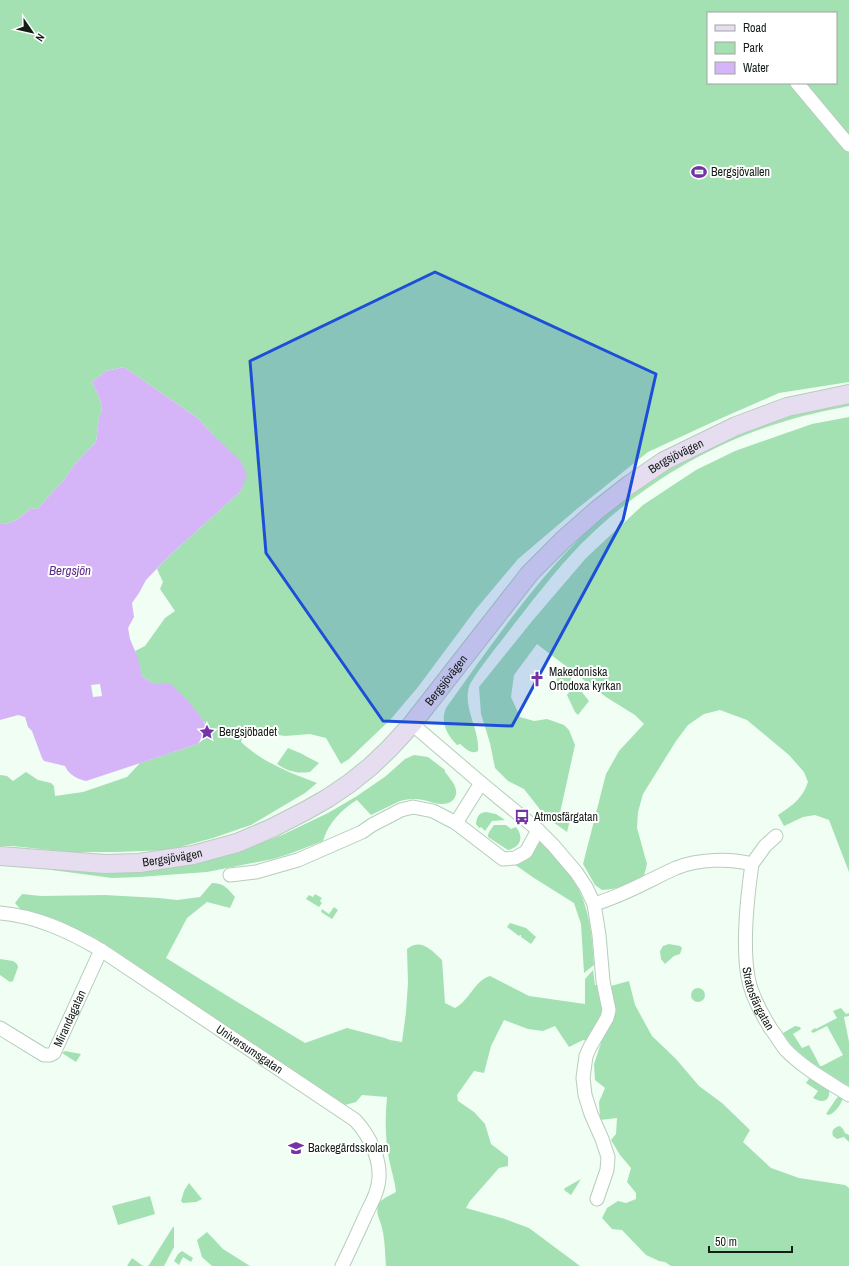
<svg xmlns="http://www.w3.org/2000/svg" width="849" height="1266" viewBox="0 0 849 1266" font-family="'Archivo Narrow',sans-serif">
<rect width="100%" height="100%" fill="#f0fef3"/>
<path fill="#a3e1b2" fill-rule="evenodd" d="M0,0H849V382L779,393L715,421L648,452L578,508L518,559L476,609L418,687L390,720L349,759L341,764L326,738L310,734L285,736L252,731H244L241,742C262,762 290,773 317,783L305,793L251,825L213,838L169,850L116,852H70L12,846H0V775L7,776L13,781L26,772L38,780L51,783L54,786L55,796L83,792L127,777L140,763L198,744C203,740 206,735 209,729L208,727L188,702L154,684L142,676L135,651L145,646L165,618L175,611L160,589L163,582L157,569L169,556L241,491L243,483L212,434L199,419L124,367L106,371L92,382L100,399L102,411L99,419L96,442L74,465L64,480L37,509L31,508C21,517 14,524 0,524ZM708,13H836V83H708Z
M849,401V406C824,411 800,416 776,424C703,447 635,490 581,544C557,569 536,596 515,623C500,643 483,663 470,684C461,706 480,729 478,751C471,755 465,748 460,744L457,745C447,735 440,722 446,708C489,648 532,585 585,533C642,478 710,442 784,416C804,409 828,405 849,401Z
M849,417V872L829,820L815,815L803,817L784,826L778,815C793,805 802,799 808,782L804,772L789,755L747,720L720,710L704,714L688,725L676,741L643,794L638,812L637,828L647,864L644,876C631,885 618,889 602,890L595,885L583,864L606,774L619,751L644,724L635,715L606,697L537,644L514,675L511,697L520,717L534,721L547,719L564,725L569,730L575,745L560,813L570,820L567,832L546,817L524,789L508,781L495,768L490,743L481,714L479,687L533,620L586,558L643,505L696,470L735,451L812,424Z
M562,674H567L570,677L589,701L578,715L575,712L567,695L573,687L566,681L561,684L556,680Z
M288,748L300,753L319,763L310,772C296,774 288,771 277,764Z
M414,755L428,757L445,770V772C450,779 462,790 453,800C450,803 446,804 441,804C435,804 429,801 423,800C416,798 407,799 400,801L371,815L357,800C342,809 328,823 323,841L289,854L273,859L207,872L139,877L112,878L52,870V868L188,865L233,854L282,835L328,813L357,796L386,776L405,759Z
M486,812L496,814L505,820L492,821L485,831L481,827L479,828L476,824C477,817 478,813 486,812Z
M494,825H506L511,829L516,827C524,837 521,847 508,850L488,837V835L489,832Z
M539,841C547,849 556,856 563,865C588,895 592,928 594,965L584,973L581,924L574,903L534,878L514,864Z
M212,883C224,883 227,888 235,897L230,908L207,902L187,918L166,958L234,1000L305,1043L347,1028L385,1038L390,1040L402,1042L406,1012L408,983L407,949C421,938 431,950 442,960L445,1003L455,1008C470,1000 474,981 490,976L529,996L585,1004V979L593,970L595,985L611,986L629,981L635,1005L652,1036L676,1059L699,1086L722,1103L750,1130L743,1142L771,1168L799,1178L845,1185L849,1188V1266H671L665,1262L659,1261L646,1255L622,1230L612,1229L602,1218L607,1208L618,1201L626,1203L636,1199V1193L627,1182L631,1168L620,1155L611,1140L616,1134L617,1118L600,1120L599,1102L605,1088L595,1080L594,1064L601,1043L583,1040L569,1047L555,1026L543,1031L528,1029L504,1020L491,1046L484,1073L474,1071L457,1095L458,1101L474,1112L485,1124L491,1144L508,1157V1166L499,1168L470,1201L466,1208L505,1219L529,1228L580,1266H386C385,1253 385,1240 382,1228C379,1215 376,1217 378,1203L385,1198L396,1192C395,1181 391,1170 389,1159C385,1138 385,1118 387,1097L362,1095L356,1102L345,1105L148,975L97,939L61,923L22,911L15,903L22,894L41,896L105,895L159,898L177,900L200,897Z
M315,894L322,898L320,901L322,903L319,907L306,899L309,895L313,897Z
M334,907L338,910L332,919L321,912L322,909L329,914Z
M510,923L526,928L536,937L531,944L521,937V935H520L519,936L507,927Z
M669,944L680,946L682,948L680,954L674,956L665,964L661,959L660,951L663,946Z
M0,959L13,961L17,964L18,967L13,981L10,982L0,975Z
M691 995a7 7 0 1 1 14 0a7 7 0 1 1-14 0Z
M841,1008L846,1014L849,1013V1016L844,1017L849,1042V1086C829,1074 794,1054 783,1033L795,1026L800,1027L801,1029L793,1034L802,1048L809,1045L820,1066H822L843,1055L827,1026L813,1033L811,1031L815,1028L816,1029L837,1018L833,1011Z
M65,1051L81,1054L76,1062L62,1053Z
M811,1076L829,1088C831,1101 823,1104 813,1098L818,1091L806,1083Z
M839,1096L843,1098C841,1104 836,1112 829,1115L826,1114L836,1099Z
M840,1126L843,1129L845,1133L849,1135V1142L844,1137L837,1139L833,1136C831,1131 834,1127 840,1126Z
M581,1179L571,1195L564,1190L565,1188Z
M189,1183L202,1199L196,1202L183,1203L181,1201L184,1191Z
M150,1196L155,1214L118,1225L112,1206Z
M173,1227H174V1247L164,1266H147L149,1265Z
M207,1232L223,1249L250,1266H212L202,1257L197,1240Z
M182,1251L193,1258L191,1262L183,1257L179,1265L174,1261L178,1254Z
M132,1258L143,1266H144H127Z"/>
<path fill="#d5b5f8" d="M124,367L199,419L212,434L240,460L247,474L241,491L169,556L146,580L139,593L132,603L134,617L128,628L130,639L138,658L142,676L154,684L170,683C184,697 199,711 207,728L204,734L198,744L86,781C77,779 68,774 65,766L44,761L42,758L32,731L28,727L25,717L18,715L0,720V524C14,524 21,517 31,508L37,509L64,480L74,465L96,442L99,418L102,411L100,399L92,382L106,371Z"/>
<path fill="#f0fef3" d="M100,684L102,696L93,697L91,685Z"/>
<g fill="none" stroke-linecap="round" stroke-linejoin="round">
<defs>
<g id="street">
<path d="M797,83L849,145"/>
<path d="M412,724L481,783L538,830L553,845L576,872L586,887L594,904L599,935L603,981L609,1010L607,1018L590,1047L586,1056L583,1078L585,1095L591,1114L602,1139L608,1157L607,1170L597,1199"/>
<path d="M456,823L481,783"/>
<path id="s1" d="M752,864C747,899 742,943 748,977C751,995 761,1013 771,1029C776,1035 780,1043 785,1049C803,1068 827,1081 849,1095"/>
<path d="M230,875L256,872L298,860L362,832L372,825L401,810L413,807L433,811L456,823L503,859L515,858L526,852L538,830"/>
<path d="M594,904C623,896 649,880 676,868C698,859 730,858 752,864L765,846L776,836"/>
<path id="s2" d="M0,913C37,916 70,932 101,950L355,1120C370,1136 383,1162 378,1185C376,1197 369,1207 364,1219C357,1234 350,1250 342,1266"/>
<path id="s3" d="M0,1028L44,1055H50L54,1053L101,950"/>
</g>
<g id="secondary">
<path id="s4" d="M0,856L105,864L139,863L193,855L237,843L272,828L307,810L328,798L350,783L370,767L389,749L412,724L530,573L563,540L597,510L629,485L664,461L736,426L787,407L849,394"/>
</g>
</defs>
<use href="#street" stroke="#b6cdbb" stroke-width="15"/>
<use href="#secondary" stroke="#b6cdbb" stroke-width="20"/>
<use href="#street" stroke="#fff" stroke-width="13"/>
<use href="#secondary" stroke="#e7ddf1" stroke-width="18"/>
</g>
<path fill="#1d4ed8" fill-opacity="0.2" stroke="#1d4ed8" stroke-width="3" stroke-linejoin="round" d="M435,272L656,374L623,520L512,726L383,721L266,553L250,361Z"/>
<defs>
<symbol id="stadium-bare" viewBox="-9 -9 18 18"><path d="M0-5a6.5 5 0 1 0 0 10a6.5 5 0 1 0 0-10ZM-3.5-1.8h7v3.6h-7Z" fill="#7433a7" stroke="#fff" stroke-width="2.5" paint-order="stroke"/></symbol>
<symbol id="church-bare" viewBox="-9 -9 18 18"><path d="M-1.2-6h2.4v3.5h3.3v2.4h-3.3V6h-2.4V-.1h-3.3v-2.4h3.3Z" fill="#7433a7" stroke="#fff" stroke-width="2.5" paint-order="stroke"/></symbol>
<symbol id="sight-bare" viewBox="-9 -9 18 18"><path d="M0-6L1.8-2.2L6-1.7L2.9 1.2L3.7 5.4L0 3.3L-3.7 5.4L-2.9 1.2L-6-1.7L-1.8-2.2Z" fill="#7433a7" stroke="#fff" stroke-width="2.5" paint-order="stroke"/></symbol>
<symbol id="bus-bare" viewBox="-9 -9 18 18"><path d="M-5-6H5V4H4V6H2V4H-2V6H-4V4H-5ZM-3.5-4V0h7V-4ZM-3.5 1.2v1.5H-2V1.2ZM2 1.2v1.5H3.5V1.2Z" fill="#7433a7" stroke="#fff" stroke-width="2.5" paint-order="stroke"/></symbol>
<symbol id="school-bare" viewBox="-9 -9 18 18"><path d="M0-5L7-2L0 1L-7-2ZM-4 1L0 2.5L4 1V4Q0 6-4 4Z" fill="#7433a7" stroke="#fff" stroke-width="2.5" paint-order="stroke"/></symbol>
</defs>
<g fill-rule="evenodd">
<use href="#stadium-bare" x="688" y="161" width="22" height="22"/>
<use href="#church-bare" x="526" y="668" width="22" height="22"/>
<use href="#sight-bare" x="196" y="721" width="22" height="22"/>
<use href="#bus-bare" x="511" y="806" width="22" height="22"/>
<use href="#school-bare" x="285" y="1137" width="22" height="22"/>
</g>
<g text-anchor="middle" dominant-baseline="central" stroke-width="4" stroke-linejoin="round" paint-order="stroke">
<g font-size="12" fill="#141d16" stroke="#fff" text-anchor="start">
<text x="711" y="172">Bergsjövallen</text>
<text x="549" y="672">Makedoniska<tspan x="549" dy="14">Ortodoxa kyrkan</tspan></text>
<text x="219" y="732">Bergsjöbadet</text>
<text x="534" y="817">Atmosfärgatan</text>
<text x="308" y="1148">Backegårdsskolan</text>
</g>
<g font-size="12" fill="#141d16" stroke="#fff">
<text stroke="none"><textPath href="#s4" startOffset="833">Bergsjövägen</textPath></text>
<text stroke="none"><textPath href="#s4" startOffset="509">Bergsjövägen</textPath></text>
<text stroke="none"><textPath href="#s4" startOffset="173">Bergsjövägen</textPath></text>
<text stroke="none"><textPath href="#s1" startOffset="137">Stratosfärgatan</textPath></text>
<text stroke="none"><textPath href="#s3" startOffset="100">Mirandagatan</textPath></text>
<text stroke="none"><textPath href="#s2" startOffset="287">Universumsgatan</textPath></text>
</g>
<g font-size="13" font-style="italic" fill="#5e2a88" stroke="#fff">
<text x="70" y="570">Bergsjön</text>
</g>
</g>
<rect x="707" y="12" width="130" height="72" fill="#ffffff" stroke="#a1a5a2"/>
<rect x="715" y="25" width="20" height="6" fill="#e7ddf1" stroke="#a1a5a2"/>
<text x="743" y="32" font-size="12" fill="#141d16">Road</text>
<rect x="715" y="42" width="20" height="12" fill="#a3e1b2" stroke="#a1a5a2"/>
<text x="743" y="52" font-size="12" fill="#141d16">Park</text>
<rect x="715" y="62" width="20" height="12" fill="#d5b5f8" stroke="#a1a5a2"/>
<text x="743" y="72" font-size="12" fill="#141d16">Water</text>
<g transform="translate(32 32) rotate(124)" stroke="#ffffff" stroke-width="3" paint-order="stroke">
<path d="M0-3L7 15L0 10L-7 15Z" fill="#141d16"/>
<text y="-6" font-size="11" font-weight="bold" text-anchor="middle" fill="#141d16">N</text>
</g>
<path d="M709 1246v6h83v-6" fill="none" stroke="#141d16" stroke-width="2"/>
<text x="715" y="1246" font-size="12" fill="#141d16" stroke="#ffffff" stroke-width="3" paint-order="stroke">50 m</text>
</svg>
